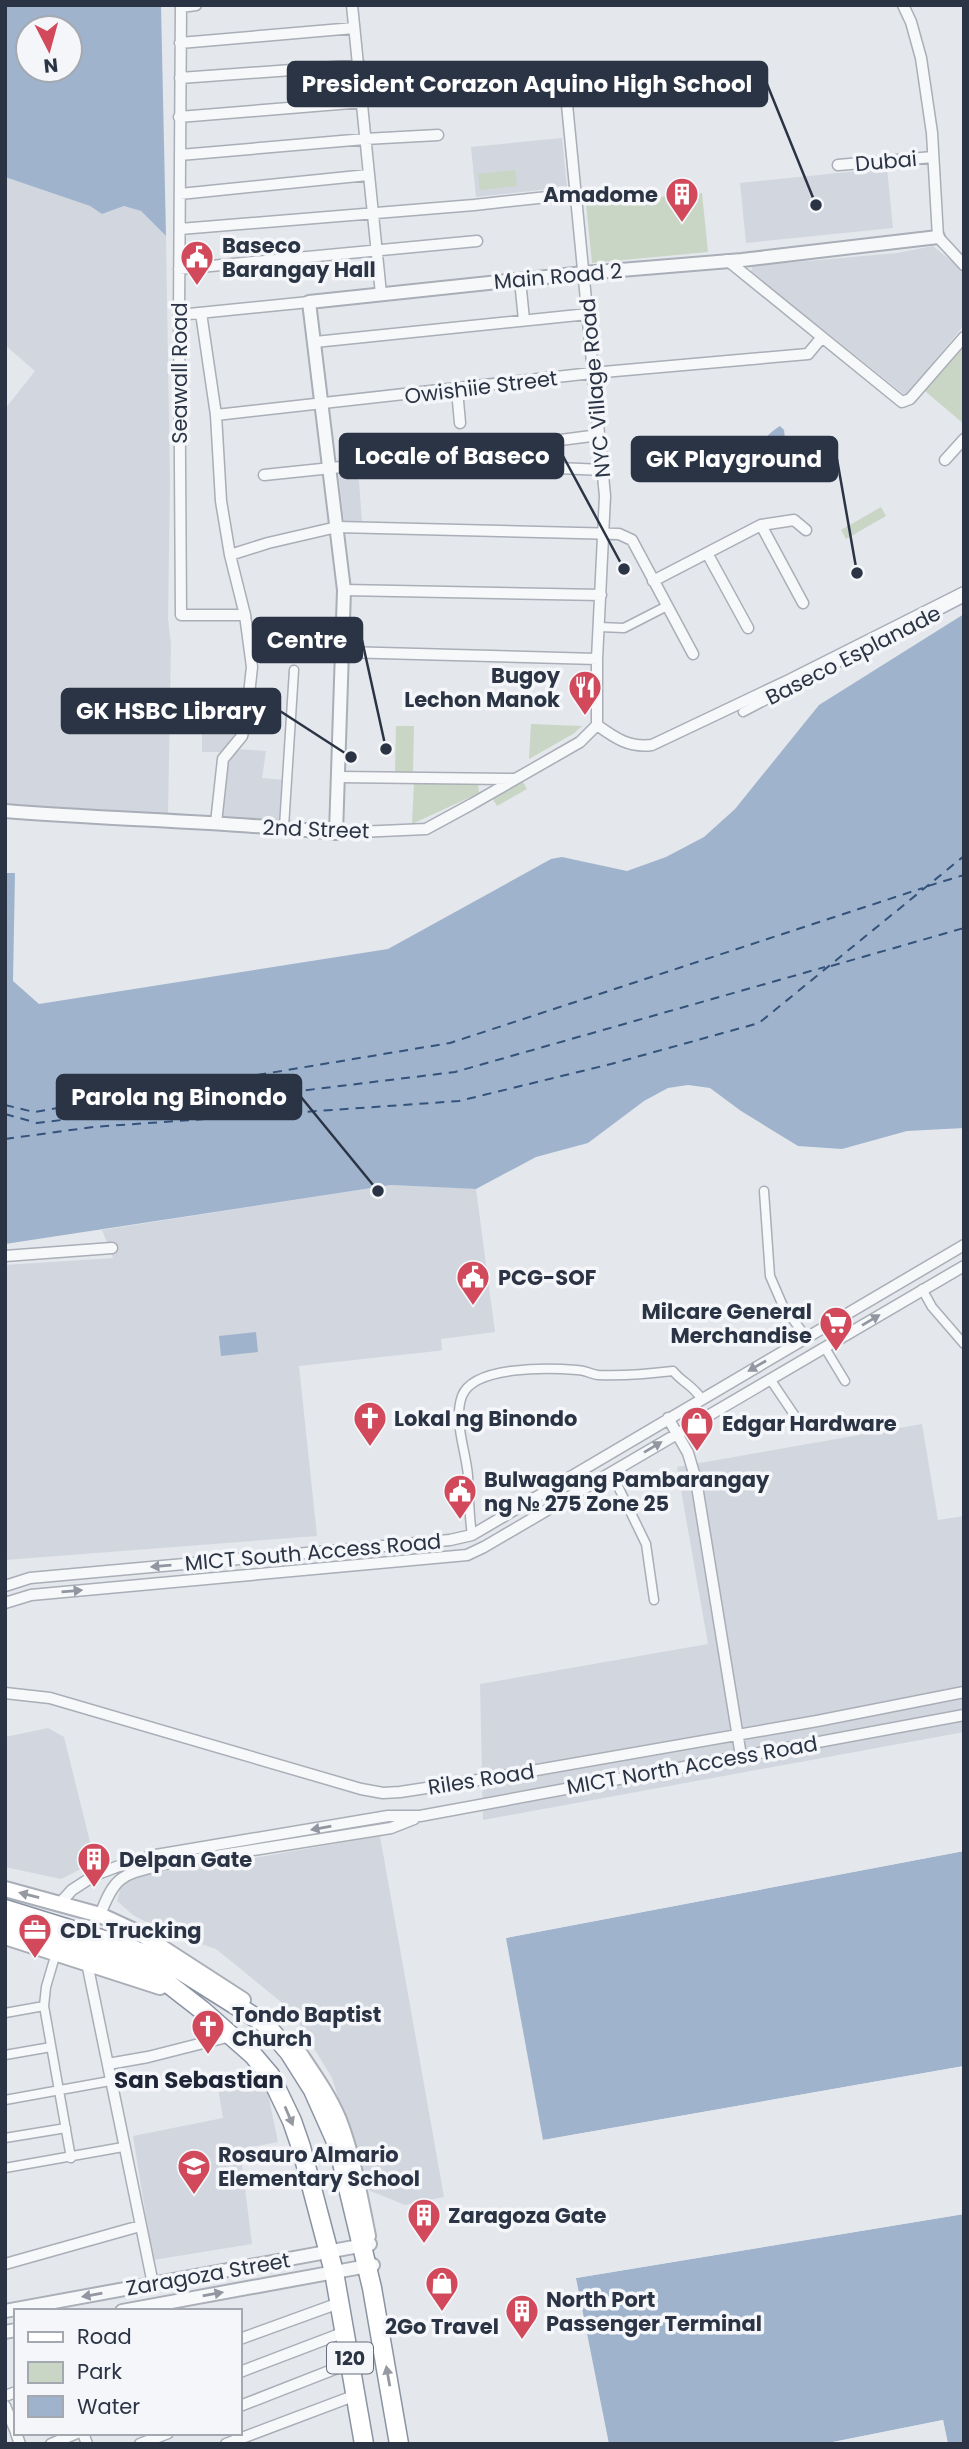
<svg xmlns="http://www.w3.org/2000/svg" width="969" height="2449" viewBox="0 0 969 2449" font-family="Poppins,sans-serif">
<rect width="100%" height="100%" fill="#e4e7ec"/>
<path fill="#d2d6de" d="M562,138L567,187L476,197L471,147Z
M887,168L893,228L746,243L740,183Z
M5,177L90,206L102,214L124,206L141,211L166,236L170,480L168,619L171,644L168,815L5,806V409L35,371L5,345Z
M933,246L964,271V325L906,396L751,272L752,266L897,253Z
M358,468L362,522H344L338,470Z
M202,703H244L243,716L227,752H202Z
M237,749L266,751L262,778L284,780L282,825L219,817L226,768Z
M391,1185L476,1189L495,1332L441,1339L442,1350L437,1351L299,1366L317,1536L5,1560V1265L113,1258L102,1230Z
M922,1424L938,1520L964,1516V1732L483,1820L480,1684L708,1644L677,1467Z
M48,1728L64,1737L95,1862L61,1879L5,1867V1737Z
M380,1836L444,2197L405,2205L368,2190L332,2078L291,2010L216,1949L163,1931L133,1915L117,1901L121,1886L145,1874L214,1865Z
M265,2079L278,2142L240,2149L252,2244L153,2260L133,2136L223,2118L218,2088Z"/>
<path fill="#c9d6c5" d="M515,170L517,186L480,190L478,174Z
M702,193L708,252L592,263L586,204Z
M964,346V424L925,391Z
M881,507L886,516L846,539L841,530Z
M531,724L582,726L573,734L529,759Z
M396,726H414L413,773L395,772Z
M519,775L527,789L497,806L489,793Z
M478,782L479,793L412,824L414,783Z"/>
<path fill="#9fb4cc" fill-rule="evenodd" d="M5,5H161L166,236L141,211L124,206L102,214L90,206L5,177ZM28,28H70V70H28Z
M780,426L784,430L785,438L794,449L795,460L778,469L766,472L764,478L757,481L746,462C724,471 722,485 697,473V460C711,454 721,460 732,448C758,457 761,437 780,426Z
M964,614V1128L907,1131L842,1149L798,1146L741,1111L710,1088L688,1085L668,1088L644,1101L588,1143L536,1157L476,1189L391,1185L5,1244V873H15L13,981L39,1004L388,949L551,859L562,857L627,871L666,857L704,837L735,809L819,705Z
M256,1332L258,1352L221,1356L219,1336Z
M964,1851V2066L543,2140L506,1938Z
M964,2214V2444H948L943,2420L823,2444H609L576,2278Z"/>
<path fill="#e4e7ec" d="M964,1847V1851L506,1938L504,1935Z
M964,2066V2070L544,2143L543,2140Z
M964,2210V2214L576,2278L575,2275Z
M943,2420L948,2444H944L941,2424L841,2444H823Z"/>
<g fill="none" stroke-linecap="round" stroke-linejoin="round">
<path stroke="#34527a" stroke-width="2" stroke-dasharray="9 7" stroke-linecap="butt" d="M928,886L964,875
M831,966L964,928
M5,1105L34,1112L450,1043L923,888
M5,1114L37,1123L455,1072L825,967
M5,1139L93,1127L459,1101L611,1064L759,1023L964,856"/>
<defs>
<path id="pedestrian" d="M599,627L624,628L667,606
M743,712L961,599
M284,827L294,670
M764,1191L770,1276L783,1306L806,1337
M922,1289L932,1307L964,1344
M825,1348L845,1381
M770,1379L795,1416
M611,1472L646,1544L654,1600
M472,1535C469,1515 469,1495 468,1476C466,1450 453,1421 462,1396C474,1365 550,1368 577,1370C584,1370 591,1374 598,1375C623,1376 648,1374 673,1371C683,1383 691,1384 701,1398
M56,1953L46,1987L44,2006L71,2158
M5,2013L44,2006
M5,2055L51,2047
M5,2100L110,2081
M5,2138L66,2128
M5,2168L123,2147"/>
<path id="minor" d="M181,5L179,315L181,615H245
M352,5L381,294
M903,5L911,22L921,58L932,133L938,237L964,265
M181,7L196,5
M180,43L354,28
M180,78L360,65
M566,94L605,496L597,659V725
M179,117L363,102
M180,155L365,139L438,135
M838,165L933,157
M180,194L368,175
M180,229L474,205L575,194
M727,260L902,402L910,399L964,337
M179,269L477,241
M520,280L524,320
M201,313L216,415L221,501L230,555L245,615L252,667L246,721L242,736L223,759L216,823
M179,315L309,302
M315,342L588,314
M457,390L460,423
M216,415L592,373L808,354L822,337
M945,460L964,439
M425,462L603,470
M264,475L389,462L599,435
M761,525L803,603
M707,553L748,628
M230,555L268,543L337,527L619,534L632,540L693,654
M653,581L761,525L794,520L806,530
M344,590L601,595
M343,652L597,659
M597,725C615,738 629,748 652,745L789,680L964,592
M338,777L513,779
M336,833L426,829L472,804L580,742L597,725
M5,1256L112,1248
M668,1418L688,1453L696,1480L741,1756
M5,1586L30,1578L450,1540L472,1535L964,1245
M5,1603L31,1595L467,1555L484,1547L964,1266
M5,1693L50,1698L361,1789L383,1793L400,1792L491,1778L817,1721L964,1692
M60,1903L72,1890L95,1875L127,1863L156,1855L388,1816H420L964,1715
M100,1915C116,1873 123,1875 165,1864L391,1828L414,1819
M87,1963L153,2284
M108,2064L148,2057L231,2036
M5,2264L140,2226
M240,2339L339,2303
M240,2372L345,2332
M5,2396L16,2392
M5,2406L16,2432
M240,2406L350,2363
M16,2433L20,2444
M83,2433L87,2444
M51,2444L77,2433
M140,2444L168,2433
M226,2444L356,2395"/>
<path id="tertiary" d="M5,811C115,820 226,821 336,833L344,590L309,302L584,273L742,260L938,237
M5,2311L370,2244
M122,2311L373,2265
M5,2332L16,2330"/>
<path id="secondary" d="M5,1889L100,1915L141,1934L243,2000
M5,1937L160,1987
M300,2054C314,2075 329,2096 339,2120C353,2156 360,2197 368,2236"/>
<path id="trunk" d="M5,1909L127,1947L170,1964L264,2023L289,2052L313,2090L338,2146L372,2288L399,2444
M5,1925L122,1962L166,1982L202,2010L253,2055L270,2075L292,2121L301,2147L334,2272L364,2444"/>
</defs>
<use href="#pedestrian" stroke="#a9aeb7" stroke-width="11"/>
<use href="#minor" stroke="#a9aeb7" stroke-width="13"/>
<use href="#tertiary" stroke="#a9aeb7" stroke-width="16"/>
<use href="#secondary" stroke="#a9aeb7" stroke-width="18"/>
<use href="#trunk" stroke="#8b94a3" stroke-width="21"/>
<use href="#pedestrian" stroke="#f7f8fa" stroke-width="8"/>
<use href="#minor" stroke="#f7f8fa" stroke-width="10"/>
<use href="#tertiary" stroke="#f7f8fa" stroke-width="12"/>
<use href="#secondary" stroke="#fff" stroke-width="14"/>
<use href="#trunk" stroke="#fff" stroke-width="18"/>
</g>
<defs><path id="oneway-solid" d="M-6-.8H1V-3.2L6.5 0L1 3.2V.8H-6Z" transform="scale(1.75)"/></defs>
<g fill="#9196a0">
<use href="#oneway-solid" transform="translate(871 1320) rotate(-31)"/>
<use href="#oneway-solid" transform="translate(757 1366) rotate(150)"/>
<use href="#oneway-solid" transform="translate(653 1447) rotate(-31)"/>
<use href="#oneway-solid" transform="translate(161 1566) rotate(175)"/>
<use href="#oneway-solid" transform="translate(72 1591) rotate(-5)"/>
<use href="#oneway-solid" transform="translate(321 1828) rotate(170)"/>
<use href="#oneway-solid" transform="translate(213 2294) rotate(-10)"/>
<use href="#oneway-solid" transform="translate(92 2295) rotate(170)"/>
</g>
<g fill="#959aa2">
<use href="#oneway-solid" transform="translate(29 1895) rotate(-166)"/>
<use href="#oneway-solid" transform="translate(289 2116) rotate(67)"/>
<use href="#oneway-solid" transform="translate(388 2376) rotate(-100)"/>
</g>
<defs>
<symbol id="building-pin" viewBox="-11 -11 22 30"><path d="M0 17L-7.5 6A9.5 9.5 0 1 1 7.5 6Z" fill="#d1495b" stroke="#f4f6f9"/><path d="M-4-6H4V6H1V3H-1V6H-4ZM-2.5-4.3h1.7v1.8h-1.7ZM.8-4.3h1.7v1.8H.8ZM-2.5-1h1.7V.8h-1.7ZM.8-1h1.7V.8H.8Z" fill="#fff"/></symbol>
<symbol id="civic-pin" viewBox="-11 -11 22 30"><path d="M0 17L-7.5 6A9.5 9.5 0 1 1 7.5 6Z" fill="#d1495b" stroke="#f4f6f9"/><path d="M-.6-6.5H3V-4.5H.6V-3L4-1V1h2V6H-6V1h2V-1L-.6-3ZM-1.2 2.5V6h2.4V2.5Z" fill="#fff"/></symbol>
<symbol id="restaurant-pin" viewBox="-11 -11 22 30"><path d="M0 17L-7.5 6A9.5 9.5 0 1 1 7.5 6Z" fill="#d1495b" stroke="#f4f6f9"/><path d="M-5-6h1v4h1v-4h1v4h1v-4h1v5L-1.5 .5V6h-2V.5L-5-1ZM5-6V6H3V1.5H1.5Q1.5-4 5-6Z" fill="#fff"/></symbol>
<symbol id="supermarket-pin" viewBox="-11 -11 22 30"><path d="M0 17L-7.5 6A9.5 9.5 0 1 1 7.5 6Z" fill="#d1495b" stroke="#f4f6f9"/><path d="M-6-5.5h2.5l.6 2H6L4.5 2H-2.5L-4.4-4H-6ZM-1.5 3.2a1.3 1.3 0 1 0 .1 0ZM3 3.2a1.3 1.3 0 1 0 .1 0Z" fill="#fff"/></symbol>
<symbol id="church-pin" viewBox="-11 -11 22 30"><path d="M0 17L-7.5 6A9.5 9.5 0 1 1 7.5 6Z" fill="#d1495b" stroke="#f4f6f9"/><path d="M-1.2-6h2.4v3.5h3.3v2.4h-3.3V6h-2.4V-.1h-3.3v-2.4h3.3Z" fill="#fff"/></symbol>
<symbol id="shop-pin" viewBox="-11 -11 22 30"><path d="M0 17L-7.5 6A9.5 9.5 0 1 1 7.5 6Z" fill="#d1495b" stroke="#f4f6f9"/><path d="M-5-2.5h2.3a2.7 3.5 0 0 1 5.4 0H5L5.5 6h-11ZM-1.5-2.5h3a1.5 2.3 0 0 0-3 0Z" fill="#fff"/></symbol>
<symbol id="office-pin" viewBox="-11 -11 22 30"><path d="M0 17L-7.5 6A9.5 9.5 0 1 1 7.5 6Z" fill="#d1495b" stroke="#f4f6f9"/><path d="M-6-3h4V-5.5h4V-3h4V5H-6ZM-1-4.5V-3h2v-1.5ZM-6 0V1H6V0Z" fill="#fff"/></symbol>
<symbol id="school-pin" viewBox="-11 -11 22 30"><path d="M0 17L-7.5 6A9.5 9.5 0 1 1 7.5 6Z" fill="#d1495b" stroke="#f4f6f9"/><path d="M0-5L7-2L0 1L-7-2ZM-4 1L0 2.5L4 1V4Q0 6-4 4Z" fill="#fff"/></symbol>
</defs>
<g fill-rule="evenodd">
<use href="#building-pin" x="663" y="175" width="38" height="52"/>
<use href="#civic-pin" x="178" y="238" width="38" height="52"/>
<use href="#restaurant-pin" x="566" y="668" width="38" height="52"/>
<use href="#civic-pin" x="454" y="1258" width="38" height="52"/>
<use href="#supermarket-pin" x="817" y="1304" width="38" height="52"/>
<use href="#church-pin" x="351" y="1399" width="38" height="52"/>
<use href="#shop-pin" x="678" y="1404" width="38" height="52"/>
<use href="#civic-pin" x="441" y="1472" width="38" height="52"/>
<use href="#building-pin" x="75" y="1840" width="38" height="52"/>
<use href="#office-pin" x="16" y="1911" width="38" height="52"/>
<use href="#church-pin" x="189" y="2007" width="38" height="52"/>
<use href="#school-pin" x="175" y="2147" width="38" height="52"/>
<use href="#building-pin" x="405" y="2196" width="38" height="52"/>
<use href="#shop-pin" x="423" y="2264" width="38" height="52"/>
<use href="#building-pin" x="503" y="2292" width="38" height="52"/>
</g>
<g text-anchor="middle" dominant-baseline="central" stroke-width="7" stroke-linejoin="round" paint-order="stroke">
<rect fill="#f4f6f9" stroke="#676e7b" stroke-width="2" x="327" y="2342.5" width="46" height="31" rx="5"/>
<g font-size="19" font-weight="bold" fill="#2b3445">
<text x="350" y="2358">120</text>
</g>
<g font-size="21" fill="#2b3445" stroke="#f4f6f9">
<text transform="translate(886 161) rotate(-5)">Dubai</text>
<text transform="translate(558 276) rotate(-5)">Main Road 2</text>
<text transform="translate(179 373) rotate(-90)">Seawall Road</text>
<text transform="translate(481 387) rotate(-7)">Owishiie Street</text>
<text transform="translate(595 388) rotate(-95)">NYC Village Road</text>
<text transform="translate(853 655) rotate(-27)">Baseco Esplanade</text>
<text transform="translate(316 829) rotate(2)">2nd Street</text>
<text transform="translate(313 1552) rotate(-5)">MICT South Access Road</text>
<text transform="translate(692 1765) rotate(-10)">MICT North Access Road</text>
<text transform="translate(481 1779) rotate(-9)">Riles Road</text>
<text transform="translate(208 2274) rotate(-10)">Zaragoza Street</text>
</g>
<g font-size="21" font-weight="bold" fill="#2b3445" stroke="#f4f6f9" text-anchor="start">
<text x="658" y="194" text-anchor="end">Amadome</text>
<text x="222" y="245">Baseco<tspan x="222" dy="24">Barangay Hall</tspan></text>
<text x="560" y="675" text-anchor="end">Bugoy<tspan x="560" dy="24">Lechon Manok</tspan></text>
<text x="498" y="1277">PCG-SOF</text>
<text x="812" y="1311" text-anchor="end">Milcare General<tspan x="812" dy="24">Merchandise</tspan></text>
<text x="394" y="1418">Lokal ng Binondo</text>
<text x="722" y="1423">Edgar Hardware</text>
<text x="484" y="1479">Bulwagang Pambarangay<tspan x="484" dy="24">ng № 275 Zone 25</tspan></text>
<text x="119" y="1859">Delpan Gate</text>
<text x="60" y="1930">CDL Trucking</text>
<text x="232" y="2014">Tondo Baptist<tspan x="232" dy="24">Church</tspan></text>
<text x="218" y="2154">Rosauro Almario<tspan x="218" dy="24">Elementary School</tspan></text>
<text x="448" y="2215">Zaragoza Gate</text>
<text x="546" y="2299">North Port<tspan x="546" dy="24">Passenger Terminal</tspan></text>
<text x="442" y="2326" text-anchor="middle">2Go Travel</text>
</g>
<g font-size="23" font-weight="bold" fill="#1d2536" stroke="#f4f6f9">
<text x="199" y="2080">San Sebastian</text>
</g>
</g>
<path fill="none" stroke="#2b3445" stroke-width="2.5" d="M816 205L767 84M624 569L563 456M857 573L837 459M386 749L362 640M351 757L280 711M378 1191L301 1097"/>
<g fill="#2b3445" stroke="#f4f6f9" stroke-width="2.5">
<circle cx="816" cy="205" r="7"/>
<circle cx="624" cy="569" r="7"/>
<circle cx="857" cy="573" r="7"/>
<circle cx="386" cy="749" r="7"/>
<circle cx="351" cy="757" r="7"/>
<circle cx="378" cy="1191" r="7"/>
</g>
<g fill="#2b3445" stroke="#2b3445" stroke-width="2.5">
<rect x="288" y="62" width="479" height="44" rx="7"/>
<rect x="340" y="434" width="223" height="44" rx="7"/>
<rect x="632" y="437" width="205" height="44" rx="7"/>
<rect x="253" y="618" width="109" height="44" rx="7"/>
<rect x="62" y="689" width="218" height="44" rx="7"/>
<rect x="57" y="1075" width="244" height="44" rx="7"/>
</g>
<g font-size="23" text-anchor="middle" font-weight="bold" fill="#fff">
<text x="527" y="92">President Corazon Aquino High School</text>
<text x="452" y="464">Locale of Baseco</text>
<text x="734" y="467">GK Playground</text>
<text x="307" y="648">Centre</text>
<text x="171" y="719">GK HSBC Library</text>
<text x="179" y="1105">Parola ng Binondo</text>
</g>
<rect width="969" height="2449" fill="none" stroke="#2b3445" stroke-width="14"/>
<rect x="14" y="2309" width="228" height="126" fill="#f4f6f9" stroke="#a4a8b1" stroke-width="2"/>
<rect x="28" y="2332" width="35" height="10" fill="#ffffff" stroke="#a4a8b1" stroke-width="2"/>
<text x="77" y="2344" font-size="21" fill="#2b3445">Road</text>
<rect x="28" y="2362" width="35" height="21" fill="#c9d6c5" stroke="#a4a8b1" stroke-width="2"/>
<text x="77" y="2379" font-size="21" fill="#2b3445">Park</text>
<rect x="28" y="2396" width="35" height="21" fill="#9fb4cc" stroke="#a4a8b1" stroke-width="2"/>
<text x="77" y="2414" font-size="21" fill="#2b3445">Water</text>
<g transform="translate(49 49) rotate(174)"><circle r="33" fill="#f4f6f9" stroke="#a4a8b1" stroke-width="2"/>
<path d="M0-5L12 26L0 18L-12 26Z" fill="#d1495b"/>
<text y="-10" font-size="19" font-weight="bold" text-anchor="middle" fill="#2b3445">N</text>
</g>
</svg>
